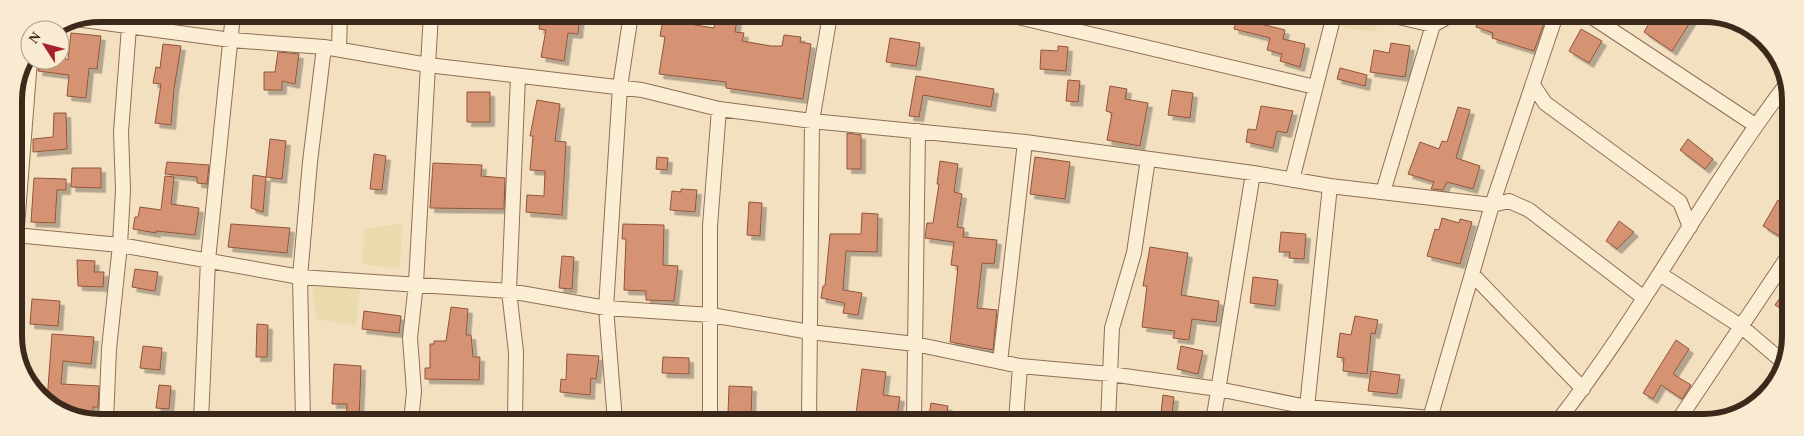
<svg xmlns="http://www.w3.org/2000/svg" width="1804" height="436" viewBox="0 0 1804 436" font-family="'Times New Roman',serif">
<defs>
<filter id="shadow"><feDropShadow dx="4.5" dy="4.5" stdDeviation="0" flood-color="#0004"/></filter>
</defs>
<rect width="100%" height="100%" fill="#f3e0c1"/>
<path fill="#e9dbad" d="M1342,15H1378L1376,32L1347,28L1339,24Z
M402,223L400,269L362,264L365,229Z
M312,286L360,288L356,326L316,319Z"/>
<path fill="#d59373" stroke="#915439" filter="url(#shadow)" d="M541,14H580L578,34L568,33L564,61L541,57L546,30L539,29Z
M664,14H685L683,23L714,28L716,16L725,17V14H738L735,32L744,33L742,41L771,46H782L784,35L801,37L800,42L811,44L803,99L726,88V82L659,74L665,37L660,36Z
M1481,15H1547L1534,51L1492,38L1493,33L1476,27Z
M1654,15H1683L1691,21L1672,51L1644,32Z
M1237,18L1285,30L1283,39L1305,44L1300,67L1280,61L1282,54L1267,50L1270,38L1234,29Z
M1581,29L1602,41L1589,63L1569,51Z
M71,33L101,36L97,69L89,68L86,98L67,96L69,75L38,71L40,60L60,63L61,57L68,60Z
M890,38L920,43L916,66L886,62Z
M1391,43L1410,46L1405,77L1370,72L1374,50L1389,53Z
M163,44L181,46L174,89L171,125L155,123L161,84L153,83L156,67L160,68Z
M1058,46L1068,47L1066,71L1040,69L1041,50L1058,51Z
M278,52L299,54L295,84L282,81V90H264V72H275Z
M1340,68L1367,75L1365,86L1337,79Z
M916,76L994,89L991,107L923,95L919,117L909,116Z
M1068,80L1080,81L1078,102L1066,101Z
M1110,86L1127,89L1125,99L1148,103L1140,146L1107,140L1112,113L1106,111Z
M1172,90L1193,93L1190,118L1168,115Z
M467,92H490V122H467Z
M537,100L560,104L555,141L566,142L562,215L526,212L527,195L544,196L545,171L530,170L533,136H530Z
M1261,106L1293,111L1287,133L1277,131L1273,148L1246,142L1248,129L1256,130Z
M1458,107L1470,110L1456,158L1480,166L1473,189L1447,182L1443,190L1431,189L1434,182L1408,174L1420,142L1439,149L1442,141L1447,142Z
M54,113H66L67,149L33,152V139L53,137Z
M847,133L861,135V169H847Z
M270,139L286,141L282,179L266,177Z
M1688,139L1713,159L1705,169L1680,150Z
M374,154L386,156L382,190L370,189Z
M657,157L668,158L667,170L656,169Z
M1035,157L1070,162L1065,199L1030,194Z
M940,161L958,164L954,192L962,194L957,227L964,228L963,237L997,240L994,264L982,263L977,308L997,310L993,350L950,342L958,266L951,265L954,242L925,238L927,223H933L939,184H937Z
M167,162L209,165L207,184L197,183V177L165,174Z
M433,163L482,165L481,176L505,178L504,209L430,208Z
M72,168H101V188L71,187Z
M253,175L266,177L263,212L251,208Z
M165,176L174,177L171,204L199,208L195,235L156,231V233L133,229L135,217H138L140,207L161,210Z
M34,178L66,179V190H57L55,223L31,222Z
M681,189L697,190L695,212L670,210L672,191L681,192Z
M1778,200L1789,207V220L1779,236L1763,226Z
M749,202L762,203L760,236L747,235Z
M862,213L878,214L877,252L846,251L843,290L862,293L858,315L843,313L845,303L821,298L823,286H825L830,234H861Z
M1442,218L1459,223L1460,219L1472,222L1460,264L1427,256L1435,229L1439,230Z
M1619,221L1634,232L1617,249L1606,241Z
M231,224L290,228L287,253L228,247Z
M623,224L664,225L663,265L678,266L674,301L646,300V291L624,290L626,239H622Z
M1281,232L1306,234L1304,259L1289,258L1290,252H1279Z
M1150,247L1188,253L1181,295L1219,301L1216,322L1192,319L1189,340L1173,338L1175,331L1142,327L1147,286H1143Z
M562,256L574,257L572,289L559,288Z
M77,260L95,261L94,272H104L103,287L78,286Z
M135,269L158,272L155,291L132,287Z
M1253,277L1278,280L1275,306L1250,303Z
M1789,285V314L1775,305Z
M32,299L60,301L58,326L30,324Z
M451,307L468,309L466,335H471L473,357H480L479,380L425,379V368H430V344H434V341H446Z
M364,311L401,316L399,333L362,329Z
M1355,316L1378,320L1375,334L1371,333L1367,374L1343,371L1344,358L1337,357L1340,333L1351,335Z
M257,324L268,325L267,357H256Z
M52,334L94,337L91,364L63,361L61,384L99,386L98,407H93L92,421H83L66,411V403L52,404L47,401Z
M1676,340L1689,349L1673,374L1691,385L1682,399L1661,385L1653,399L1643,393Z
M143,346L162,348L160,370L140,368Z
M1181,346L1203,351L1198,374L1177,369Z
M567,354L599,356L596,379L591,378L590,395L560,392L561,379L566,380Z
M663,357L689,358V374L662,373Z
M334,364L361,366L359,421H346L347,404H332Z
M862,369L886,372L883,395L900,397L896,421H855Z
M1371,371L1400,375L1397,394L1368,391Z
M159,385L171,386L169,409L156,408Z
M729,386L752,387L751,415L728,414Z
M1163,395L1174,397L1171,422H1160Z
M931,403L948,406L946,421H928Z"/>
<g fill="none" stroke-linecap="round" stroke-linejoin="round">
<defs>
<path id="minor" d="M1009,15L1315,87
M1390,15L1433,25L1451,15
M1589,15L1755,125
M76,19L231,40L324,47L428,65L431,14
M339,49L340,14
M1533,85L1545,103L1680,202L1690,227
M1253,173L1330,186L1492,205L1509,201L1529,210L1644,298
M1292,180L1334,15
M1383,192L1433,25
M15,235L120,245L300,277L509,291L606,308L711,315L810,332L915,344L1020,366L1110,374L1218,389L1307,407L1431,418
M15,252L30,60
M1472,274L1583,389
M1660,274L1742,327L1783,362
M1000,362L1025,142
M1307,407L1330,186
M106,421L109,349L120,245L123,190L121,132L130,14
M201,421L208,260L233,14
M303,421L300,277L310,162L324,47
M411,421L414,392L410,338L416,283L428,65L642,90L719,109L812,121L1025,142L1253,173L1213,422
M515,421L516,352L509,291L518,77
M615,421L606,308L620,87L631,14
M710,421V226L719,109
M809,421L812,121L830,15
M914,421L918,131
M1016,421L1020,366
M1108,422L1112,328L1134,253L1148,159
M1429,422L1492,205L1556,15
M1557,422C1642,314 1705,191 1788,82
M1677,422L1789,255"/>
</defs>
<use href="#minor" stroke="#8f6f56" stroke-width="16"/>
<use href="#minor" stroke="#fcedd5" stroke-width="14"/>
</g>
<path d="M0 0H1804V436H0ZM100 22H1704A78 78 0 0 1 1782 100V336A78 78 0 0 1 1704 414H100A78 78 0 0 1 22 336V100A78 78 0 0 1 100 22Z" fill="#f9ead2" fill-rule="evenodd"/>
<path fill="none" stroke="#3d291c" stroke-width="6" d="M100 22H1704A78 78 0 0 1 1782 100V336A78 78 0 0 1 1704 414H100A78 78 0 0 1 22 336V100A78 78 0 0 1 100 22Z"/>
<g transform="translate(45 45) rotate(306)"><circle r="24" fill="#f9ead2" stroke="#ae9d89"/>
<path d="M0-4L9 19L0 12L-9 19Z" fill="#a51f2c"/>
<text y="-8" font-size="14" font-weight="bold" text-anchor="middle" fill="#3d291c">N</text>
</g>
</svg>
